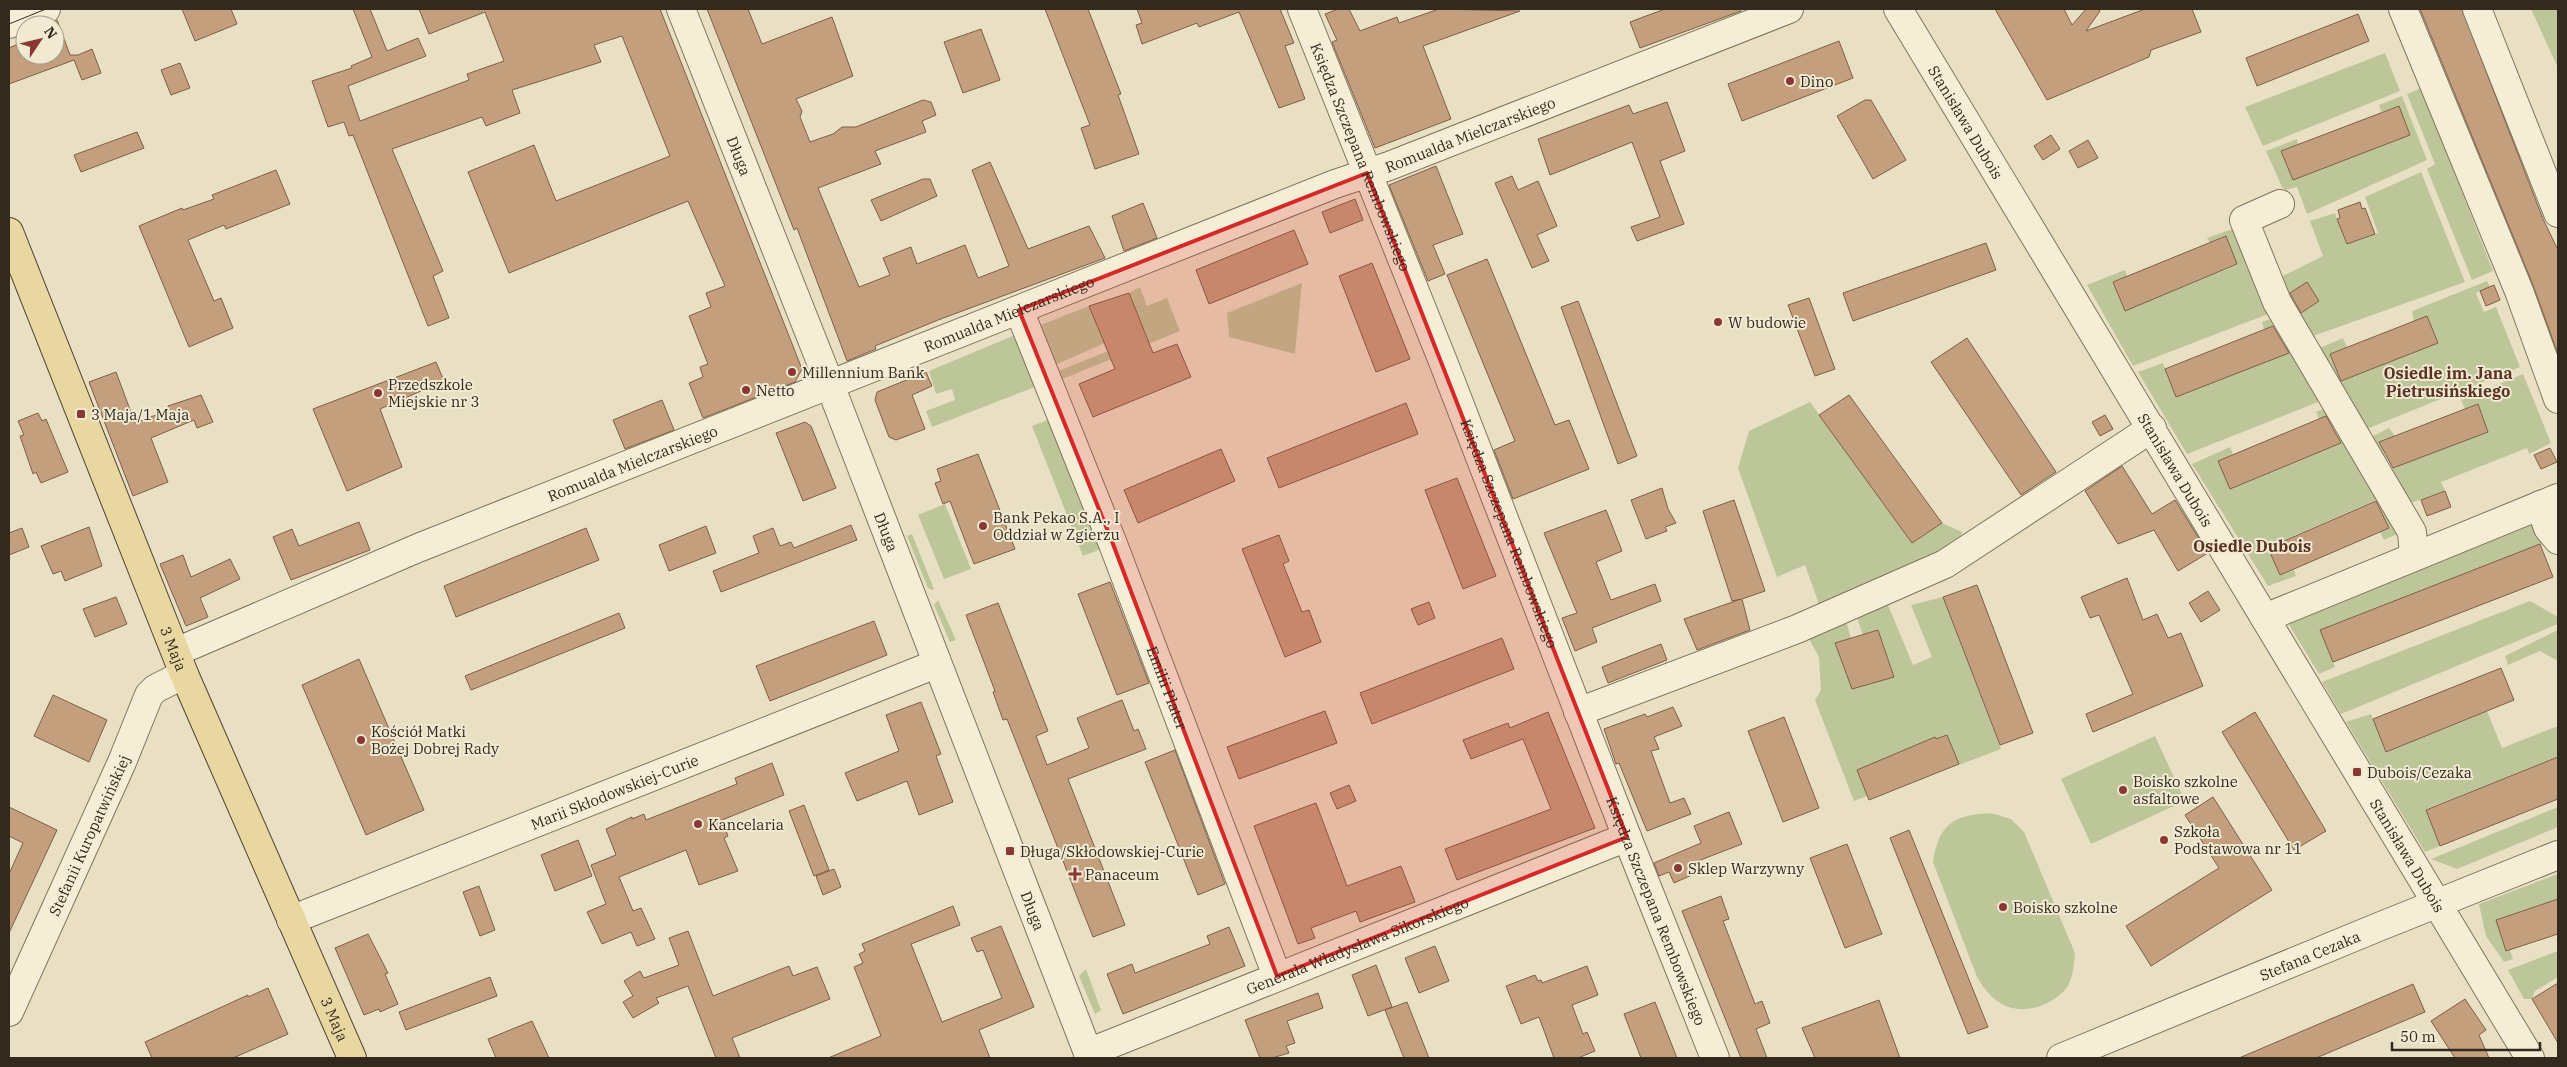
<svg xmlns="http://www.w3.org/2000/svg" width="2567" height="1067" viewBox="0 0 2567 1067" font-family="'IBM Plex Serif',serif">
<rect width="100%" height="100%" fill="#e9e0c4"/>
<path fill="#bdc699" d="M2531,9H2558V68Z
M2385,53L2400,91L2263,146L2245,107Z
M2421,88L2493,271L2472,280L2427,169L2435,164L2407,94Z
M2402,96L2427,160L2307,214L2297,187L2286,190L2282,187L2266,151L2297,139L2298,144L2281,151L2293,180L2410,135L2399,106L2381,112L2379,105Z
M2421,172L2465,282L2302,340L2297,316L2319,301L2307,282L2285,297L2273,281L2323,256L2310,221L2335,213L2347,244L2378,233L2365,197Z
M2235,228L2276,311L2133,366L2087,285L2125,270L2127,276L2113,282L2125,310L2237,265L2226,236L2210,243L2207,238Z
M2487,281L2490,287L2476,293L2484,312L2496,307L2520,367L2359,432L2313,351L2343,338L2347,347L2330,354L2341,381L2437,343L2427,316L2414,321L2412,311Z
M1302,283L1295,354L1229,337L1227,313Z
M1140,287L1147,306L1167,298L1180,331L1055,382L1033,328L1089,306L1105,343L1055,365L1058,371L1146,336L1129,293Z
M2280,316L2328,398L2187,454L2138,372L2163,363L2176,397L2288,353L2277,325L2264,330L2262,322Z
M1020,333L1040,385L932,427L926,411L955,400L952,389L936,394L929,371Z
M2523,374L2551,443L2529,454L2527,448L2441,482L2445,491L2402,506L2365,440L2389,428L2395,436L2380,442L2390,469L2488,432L2478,404L2465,409L2461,400Z
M1810,402L1912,543L1942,523L1962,532L1959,541L1820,607L1805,565L1777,577L1738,468L1749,431Z
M2332,405L2404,531L2384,540L2380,532L2389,528L2376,500L2268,547L2280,575L2294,570L2296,576L2268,586L2192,464L2230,447L2233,454L2219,461L2231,489L2341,443L2329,415L2319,419L2316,412Z
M1053,418L1104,548L1083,556L1032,426Z
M945,504L971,569L944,579L918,515Z
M2530,517L2551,540L2320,630L2335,667L2319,674L2286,620Z
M912,534L934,589L932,590L928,588L907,536Z
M1943,597L2001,749L1959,765L1947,735L1858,770L1867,796L1854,801L1815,700L1821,690L1819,657L1809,639L1814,626L1844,614L1851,638L1835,644L1852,689L1894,676L1878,630L1863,635L1854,610L1865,606L1888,605L1913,665L1932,657L1911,605Z
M938,600L956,640L950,642L934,605Z
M2530,601L2558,617V624L2341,714L2322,682Z
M2558,630V661L2540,651L2508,665L2505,656Z
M2487,711L2502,748L2558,726V757L2426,809L2440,846L2425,852L2346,722L2371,714L2386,752Z
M2155,736L2185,801L2091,844L2061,779Z
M2558,807V827L2457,869L2431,859Z
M1991,813L2011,819L2024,832L2075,953C2074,964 2073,981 2065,990C2049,1007 2021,1016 2000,1003C1990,997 1983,987 1977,977L1933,862C1939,823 1954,815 1991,813Z
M2558,874V899L2496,920L2506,951L2510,950L2513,959L2504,962L2486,936L2479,904Z
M2558,951V977L2535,991L2532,999H2524L2508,970Z
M1086,969L1101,1010L1095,1014L1079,976Z"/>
<path fill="#c39f7e" stroke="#7e5f45" d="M182,9H231L237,24L195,41Z
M353,9H370L387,51L418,38L426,56L348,86L360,121L469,80L467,74L504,61L485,12L429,34L419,9H660L802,369L795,382L703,418L689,383L703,377L700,367L708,364L689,316L711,307L706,293L725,286L688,201L509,273L468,172L534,145L556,201L670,156L622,36L594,45L601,62L512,90L520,113L486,126L482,117L392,149L443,271L433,276L449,318L428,326L353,135L349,136L344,122L328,127L312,81L352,68L351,66L372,57Z
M707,9H748L762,44L832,17L853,76L796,99L802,111L800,117L810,142L833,134L842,127H856L923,100L931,102L936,115L922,121L926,132L875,151L881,164L818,188L859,287L890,275L883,258L911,247L917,264L965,245L978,278L1009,266L972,170L990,162L1028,249L1089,226L1105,258L938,320L875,346L876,349L847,361L797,228L794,230Z
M1045,9H1088L1121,94L1118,95L1139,154L1095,169L1081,128L1090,125Z
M1137,9H1280L1294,43L1285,46L1305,99L1279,108L1239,12L1199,27L1197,23L1142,44L1136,25L1142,23Z
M1338,9H1349L1360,31L1397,17L1399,23L1439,9L1520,11L1423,46L1451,119L1375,148L1332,42L1337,40L1325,14Z
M1665,9H1741V11L1640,48L1630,22Z
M1995,9H2064L2072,25L2086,9H2097L2100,11L2086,31L2145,9H2192L2201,32L2151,50L2149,57L2047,100Z
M2420,9H2462L2543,219L2558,250V354L2533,285Z
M2358,14L2369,41L2257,86L2246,58Z
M57,20L70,55H78L92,49L101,73L82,80L74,60L9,84V48L25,41V55H55Z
M981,29L1000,80L963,93L944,42Z
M1839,41L1853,78L1742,121L1728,84Z
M180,63L190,88L171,95L161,70Z
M1865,100H1871L1906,160L1873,179L1837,116Z
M1667,102L1685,151L1660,161L1684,224L1637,241L1631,227L1660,217L1632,142L1550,175L1538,139L1629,105L1633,114Z
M2399,106L2410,135L2293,180L2281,151Z
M137,132L144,148L81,172L74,155Z
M2051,135L2060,149L2043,160L2034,146Z
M2088,140L2098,158L2078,168L2069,151Z
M1436,166L1463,234L1433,245L1445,274L1428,281L1389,185Z
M276,170L290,204L226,229L224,225L188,240L214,301L221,298L233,328L189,347L139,226L182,208L183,210L214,199L212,195Z
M1512,176L1518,190L1538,181L1557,226L1537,235L1549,261L1532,268L1495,183Z
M923,179H930L937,196L881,221L871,200Z
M1355,199L1363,220L1330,233L1322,212Z
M2360,202L2362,209L2365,208L2375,234L2347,244L2337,219L2340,218L2338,210Z
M1143,203L1157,238L1124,251L1112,216Z
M1294,230L1308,264L1209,304L1196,270Z
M2226,236L2237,264L2125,311L2113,282Z
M1986,243L1996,270L1853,321L1843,293Z
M1487,259L1555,425L1569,420L1589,469L1513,499L1494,450L1515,441L1447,275Z
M1372,263L1410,359L1376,372L1339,276Z
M2307,282L2319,301L2301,313L2290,293Z
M2494,285L2500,300L2486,306L2480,291Z
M1129,293L1153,353L1177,344L1191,377L1093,417L1079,384L1115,369L1089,306Z
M1809,298L1835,369L1815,376L1788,305Z
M1578,301L1637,456L1618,464L1561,307Z
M2427,316L2438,343L2341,381L2330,354Z
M2273,326L2289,353L2176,397L2165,369Z
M1967,338L2056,472L2021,495L1931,362Z
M436,362L444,381L380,409L402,467L347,491L313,409Z
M116,372L135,423L169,410L168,406L201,395L213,422L197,428L194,420L151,438L168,482L133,496L89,382Z
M926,372L932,386L912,395L925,429L896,440L889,437L875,400L877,392Z
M1849,395L1942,523L1912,543L1819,415Z
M662,400L674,430L625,449L613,420Z
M1406,403L1418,434L1279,488L1267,458Z
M2478,404L2488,432L2393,468L2379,442Z
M38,413L42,421L46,419L68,472L41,483L36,472L33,474L20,436L24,435L18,421Z
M2105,415L2113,429L2100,436L2092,422Z
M2326,416L2341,443L2230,489L2218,461Z
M805,422L811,426L836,488L803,501L776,433Z
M2550,448L2557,462L2541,469L2534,455Z
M1221,449L1235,481L1138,523L1124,490Z
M978,454L1015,549L974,564L950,501L943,504L935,483L941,481L937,469Z
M2122,466L2152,514L2175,500L2208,553L2178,571L2154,530L2118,544L2085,491Z
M1457,478L1496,576L1463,589L1425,490Z
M1662,488L1668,509L1676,523L1665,527L1667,531L1646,539L1631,500Z
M2445,491L2451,507L2427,516L2421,500Z
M1734,500L1765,591L1742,599L1750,630L1697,650L1684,619L1741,599L1732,601L1703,511Z
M2376,501L2389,528L2280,575L2268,548Z
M1606,510L1622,551L1596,562L1611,600L1655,584L1661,601L1592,628L1597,642L1575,651L1562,618L1577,613L1544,533Z
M359,522L370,550L291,580L273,537L292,529L299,546Z
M851,525L857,540L721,592L713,571L759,553L753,536L773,528L780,546L791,542L794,548Z
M706,526L716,553L669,571L659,545Z
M89,527L102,566L65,581L61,571L53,574L41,546Z
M22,528L29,547L9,555V533Z
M586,528L599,560L456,617L444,586Z
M1279,535L1289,561L1283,564L1302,612L1309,610L1321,642L1285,657L1242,549Z
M2540,544L2553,577L2333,662L2320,630Z
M183,555L191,577L230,559L240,579L200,598L208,617L186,626L160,564Z
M2127,578L2143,620L2157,614L2168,638L2181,633L2203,686L2093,732L2086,714L2133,694L2099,615L2090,618L2081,597Z
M1110,582L1149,683L1117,695L1078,594Z
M1977,585L2033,733L2000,745L1943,597Z
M2208,591L2220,610L2201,622L2189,603Z
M116,597L127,624L95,637L83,609Z
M1429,602L1435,618L1418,625L1411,609Z
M998,603L1048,731L1036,736L1047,765L1089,748L1077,718L1122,700L1134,731L1138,729L1146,749L1068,779L1125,925L1093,937L1007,719L1003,720L993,692L995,691L966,615Z
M619,613L625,628L471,690L465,676Z
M874,621L887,655L770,701L756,666Z
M1878,630L1894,677L1852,689L1835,643Z
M1502,638L1514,669L1372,724L1360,693Z
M1661,644L1667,660L1608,683L1602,667Z
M359,659L424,810L366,835L302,685Z
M2501,668L2514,700L2386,752L2373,719Z
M53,695L107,720L89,762L34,736Z
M921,702L941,754L936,756L953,802L919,815L907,781L857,801L845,773L899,751L886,715Z
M1673,707L1682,726L1654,737L1659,749L1651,751L1670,803L1684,798L1691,814L1647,831L1619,763L1616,764L1604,729L1645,714L1647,717Z
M1325,711L1337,743L1239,779L1227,747Z
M1548,712L1595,828L1457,880L1445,849L1551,809L1523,739L1471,759L1463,740L1508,723L1510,728Z
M2255,712L2326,831L2294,850L2222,732Z
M1784,717L1819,808L1783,822L1748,731Z
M1947,735L1959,764L1869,800L1857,770L1935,737L1936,739Z
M1175,750L1225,884L1198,895L1145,762Z
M2558,757V799L2440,846L2426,810Z
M772,763L784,795L722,820L728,836L724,838L738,871L699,885L686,850L619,877L633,911L641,908L655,939L637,946L631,932L602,944L587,912L606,904L591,865L616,855L606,829L632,817V819L644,814L646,820L737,784L735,778Z
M1349,785L1356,801L1337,809L1330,793Z
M2213,797L2272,890L2151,966L2126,926L2219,868L2185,815Z
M1316,803L1347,886L1401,866L1415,902L1360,922L1356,911L1311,928L1315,938L1298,944L1254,826Z
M804,805L829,870L814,876L789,811Z
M9,807L57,830L9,933V874L23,843L9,836Z
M1729,812L1742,844L1690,864L1694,874L1674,883L1669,872L1659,876L1654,863L1701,843L1694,826Z
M1909,830L1988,1027L1968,1034L1890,838Z
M578,840L592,876L555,891L541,855Z
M1847,844L1882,934L1845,948L1810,858Z
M834,869L841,887L823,895L816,876Z
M479,886L495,930L480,936L463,892Z
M1721,896L1729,919L1723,921L1755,1004L1762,1001L1770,1023L1756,1029L1767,1058H1741L1682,911Z
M2558,899V934L2506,951L2496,920Z
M953,906L960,925L911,944L942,1022L1002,998L983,950L977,952L971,938L1001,926L1034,1007L979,1030L990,1058H828L881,1036L854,967L863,963L859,954L865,951L862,944Z
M1229,927L1245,966L1123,1014L1107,974L1132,964L1135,973L1210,944L1207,936Z
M688,931L713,996L789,966L793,976L817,967L830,999L732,1038L740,1058H716L688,986L656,998L659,1003L633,1018L623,1002L633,996L624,981L640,971L644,978L679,965L669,938Z
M368,934L388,973L385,974L398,1004L380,1012L379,1009L364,1015L335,948Z
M1435,946L1449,981L1419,993L1405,958Z
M1376,965L1392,1007L1368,1016L1352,975Z
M1587,966L1598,995L1572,1005L1583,1034L1587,1032L1595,1051L1578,1058H1554L1539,1017L1521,1024L1506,986L1535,975L1538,981L1541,980L1542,983Z
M490,977L497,996L406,1030L399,1012Z
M2558,983V1043L2532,999Z
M2413,984L2425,1012L2316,1058H2239Z
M268,988L288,1034L233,1058H152L145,1042L248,995V997Z
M1318,993L1323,1008L1287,1021L1295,1043L1286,1046L1289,1053L1272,1058H1260L1245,1020Z
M2465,999L2486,1030L2479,1035L2489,1058H2455L2431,1021Z
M1879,1000L1900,1058H1815L1802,1028Z
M1407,1002L1429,1058H1404L1385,1010Z
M1655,1002L1677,1058H1641L1624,1014Z
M532,1021L549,1058H496L488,1039Z"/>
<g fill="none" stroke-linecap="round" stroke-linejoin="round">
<defs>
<g id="minor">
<path id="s1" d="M681,9L823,367L1090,1058"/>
<path id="s2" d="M1302,9L1444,364L1627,837L1715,1058"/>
<path id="s3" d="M1898,9L2530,1058"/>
<path d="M2403,9L2519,291L2558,399"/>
<path d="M2477,9L2558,213"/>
<path d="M9,24L46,9"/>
<path d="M2280,204L2244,220L2277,302L2412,532L2414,556"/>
<path id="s4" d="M1019,310L1113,544L1277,976"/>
<path d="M2540,505L2548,528L2558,540"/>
<path d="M2265,618L2558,498"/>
<path id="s5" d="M176,652L418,548L1335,184L1389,166L1789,9"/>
<path d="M1578,712L1797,629L1945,564L2152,428"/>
<path id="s6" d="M291,920L936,664"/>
<path id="s7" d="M9,1012L122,762L149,695L155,689L184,674"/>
<path id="s8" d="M1088,1053L1627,837"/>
<path id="s9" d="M2061,1058L2376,928L2558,855"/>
</g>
<g id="major">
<path id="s10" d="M9,232L184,674L352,1058"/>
</g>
</defs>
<use href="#minor" stroke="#82735c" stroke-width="30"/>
<use href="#major" stroke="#504130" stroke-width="30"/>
<use href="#minor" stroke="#f5eed6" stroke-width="28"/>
<use href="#major" stroke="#e8d7a0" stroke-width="28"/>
<path stroke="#332a1f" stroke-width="1" d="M9,24L46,9"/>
</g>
<path fill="#d62828" fill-opacity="0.2" stroke="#d62828" stroke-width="4" stroke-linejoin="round" d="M1367,173L1627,837L1277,976L1113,544L1019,310Z"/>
<g fill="#8a3833" stroke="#f1ead3" stroke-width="2">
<circle cx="1790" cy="81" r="5"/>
<circle cx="1718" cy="322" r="5"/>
<circle cx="792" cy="372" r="5"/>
<circle cx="746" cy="390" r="5"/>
<circle cx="378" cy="393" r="5"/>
<rect x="76" y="409" width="10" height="10" rx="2.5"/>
<circle cx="983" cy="526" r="5"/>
<circle cx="361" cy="740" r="5"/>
<rect x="2352" y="767" width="10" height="10" rx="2.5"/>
<circle cx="2123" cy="790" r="5"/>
<circle cx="698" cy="824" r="5"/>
<circle cx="2164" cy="840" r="5"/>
<rect x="1005" y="846" width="10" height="10" rx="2.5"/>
<circle cx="1678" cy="868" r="5"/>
<path d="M1072.5 866.5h5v5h5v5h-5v5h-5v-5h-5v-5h5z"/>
<circle cx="2003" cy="907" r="5"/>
</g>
<g text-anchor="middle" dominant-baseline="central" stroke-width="4" stroke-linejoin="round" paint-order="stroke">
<g font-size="15" fill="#332a1f" stroke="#f1ead3" text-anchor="start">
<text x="1800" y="81">Dino</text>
<text x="1728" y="322">W budowie</text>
<text x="802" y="372">Millennium Bank</text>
<text x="388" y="384">Przedszkole<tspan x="388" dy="17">Miejskie nr 3</tspan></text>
<text x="756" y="390">Netto</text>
<text x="91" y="414">3 Maja/1 Maja</text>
<text x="993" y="517">Bank Pekao S.A., I<tspan x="993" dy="17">Oddział w Zgierzu</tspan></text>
<text x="371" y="731">Kościół Matki<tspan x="371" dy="17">Bożej Dobrej Rady</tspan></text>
<text x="2367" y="772">Dubois/Cezaka</text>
<text x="2133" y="781">Boisko szkolne<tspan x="2133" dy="17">asfaltowe</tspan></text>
<text x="708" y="824">Kancelaria</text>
<text x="2174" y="831">Szkoła<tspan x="2174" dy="17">Podstawowa nr 11</tspan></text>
<text x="1020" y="851">Długa/Skłodowskiej-Curie</text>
<text x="1688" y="868">Sklep Warzywny</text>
<text x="1085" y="874">Panaceum</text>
<text x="2013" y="907">Boisko szkolne</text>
</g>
<g font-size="15" fill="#332a1f" stroke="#f1ead3">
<text stroke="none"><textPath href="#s3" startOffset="132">Stanisława Dubois</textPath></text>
<text stroke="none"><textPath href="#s5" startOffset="1394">Romualda Mielczarskiego</textPath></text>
<text stroke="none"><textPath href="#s1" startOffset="158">Długa</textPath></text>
<text stroke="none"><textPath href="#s2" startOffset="159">Księdza Szczepana Rembowskiego</textPath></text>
<text stroke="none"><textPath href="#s5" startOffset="899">Romualda Mielczarskiego</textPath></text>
<text stroke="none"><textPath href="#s5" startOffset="494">Romualda Mielczarskiego</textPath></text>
<text stroke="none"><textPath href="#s3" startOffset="538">Stanisława Dubois</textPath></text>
<text stroke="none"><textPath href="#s1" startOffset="562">Długa</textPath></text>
<text stroke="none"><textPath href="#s2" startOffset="564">Księdza Szczepana Rembowskiego</textPath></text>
<text stroke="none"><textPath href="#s10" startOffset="448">3 Maja</textPath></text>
<text stroke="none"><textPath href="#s4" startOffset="406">Emilii Plater</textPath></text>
<text stroke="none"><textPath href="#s6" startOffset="348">Marii Skłodowskiej-Curie</textPath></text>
<text stroke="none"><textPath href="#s7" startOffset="194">Stefanii Kuropatwińskiej</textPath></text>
<text stroke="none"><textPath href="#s3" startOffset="988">Stanisława Dubois</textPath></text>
<text stroke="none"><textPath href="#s2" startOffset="969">Księdza Szczepana Rembowskiego</textPath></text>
<text stroke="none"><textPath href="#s1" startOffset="968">Długa</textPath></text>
<text stroke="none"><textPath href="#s8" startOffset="290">Generała Władysława Sikorskiego</textPath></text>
<text stroke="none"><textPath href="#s9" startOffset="269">Stefana Cezaka</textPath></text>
<text stroke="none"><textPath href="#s10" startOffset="852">3 Maja</textPath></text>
</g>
<g font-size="16" font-weight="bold" fill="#5b3223" stroke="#f1ead3">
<text x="2448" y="373">Osiedle im. Jana<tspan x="2448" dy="18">Pietrusińskiego</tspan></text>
<text x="2252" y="546">Osiedle Dubois</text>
</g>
</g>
<rect width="2567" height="1067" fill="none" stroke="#332a1f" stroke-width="20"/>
<g transform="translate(40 40) rotate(55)"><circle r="24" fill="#f1ead3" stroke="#a59d8b"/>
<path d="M0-4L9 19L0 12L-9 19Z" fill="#8a3833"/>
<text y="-8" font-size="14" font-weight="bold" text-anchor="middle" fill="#332a1f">N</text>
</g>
<path d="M2392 1042v8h148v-8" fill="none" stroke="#332a1f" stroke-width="2.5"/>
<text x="2400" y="1042" font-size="15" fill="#332a1f" stroke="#f1ead3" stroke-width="4" paint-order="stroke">50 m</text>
</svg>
